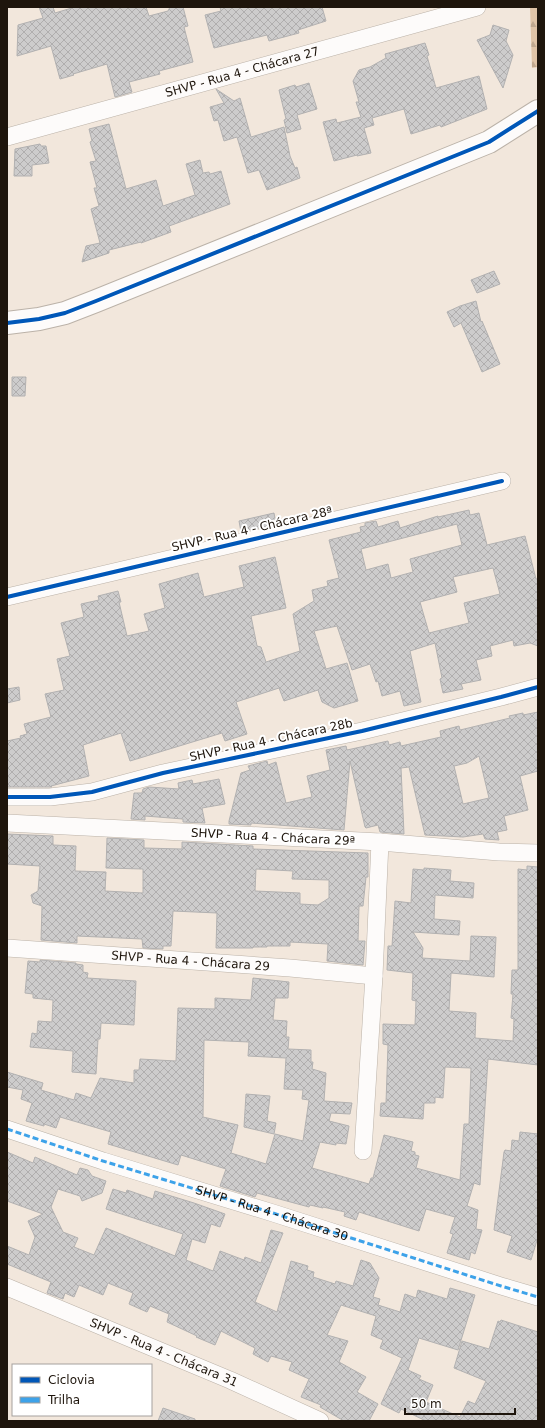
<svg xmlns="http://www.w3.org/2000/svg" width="545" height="1428" viewBox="0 0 545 1428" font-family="'DejaVu Sans',sans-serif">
<defs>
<pattern id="forest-firs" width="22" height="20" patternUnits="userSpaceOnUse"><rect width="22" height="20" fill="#e0c4a7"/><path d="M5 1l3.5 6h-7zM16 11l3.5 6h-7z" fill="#c0a88f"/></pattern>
<pattern id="building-cross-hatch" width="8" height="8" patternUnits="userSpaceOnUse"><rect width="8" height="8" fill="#cdcccc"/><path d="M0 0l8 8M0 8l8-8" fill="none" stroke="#b0aeae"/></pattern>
</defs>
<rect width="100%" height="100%" fill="#f2e7dc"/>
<path fill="url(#forest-firs)" d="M530,7H538V67L532,68Z"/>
<path fill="url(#building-cross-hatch)" stroke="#b2b1b1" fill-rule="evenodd" d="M39,7H53L55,13L75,7H146L149,16L168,11L170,7H183L188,26L184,27L193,62L159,71L160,74L129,82L132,92L115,97L107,64L73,74L74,75L60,79L51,46L17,56L18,25L43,18Z
M220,7H322L326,21L298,30L299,33L269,41L267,35L214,48L205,15L221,11Z
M493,25L509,30L506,41L513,55L503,88L477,40L490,35Z
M425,43L429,55L427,56L436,88L479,76L487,109L441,127L440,125L411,134L404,109L372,118L374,125L364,128L371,153L357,156V155L334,161L323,122L336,119L337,123L361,117L356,102H359L353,81L359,70L370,67L386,58L385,54Z
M309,83L317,109L297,115L301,129L287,133L284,120L286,119L279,90L295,85L296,87Z
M216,89L234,101L240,98L251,137L284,127L290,156L295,168L297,167L300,178L267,190L259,170L248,173L237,137L224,141L218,120L214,121L210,107L224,103Z
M109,124L126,189L156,180L163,206L195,195L186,164L200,160L203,173L209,172L210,174L221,171L230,204L169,226L171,232L141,243V242L109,250V253L82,262L86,246L100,243L91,209L99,206L94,188H97L90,162L96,161L90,142L92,141L89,129Z
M40,144L41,146H46L49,163L32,165V176H14L15,149Z
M494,271L500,284L477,293L471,280Z
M476,301L481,322L482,321L500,364L482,372L461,323L454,327L447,312L460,306Z
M12,377H26L25,396H12Z
M469,510L470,515L479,513L487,545L525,536L536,579H538V646L530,643L514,646L513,640L490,646L492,656L476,660L481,680L461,684L463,689L443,693L440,679L442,678L435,643L410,651L421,702L404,706L400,691L382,696L378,681L376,682L370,664L352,670L337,626L314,631L326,669L347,663L358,701L334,708L322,702L318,690L284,701L279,688L236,702L247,734L225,741L222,733L130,761L121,733L83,745L89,776L51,786L52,787H7V741L21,738L20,736L27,734L24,724L51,717L45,694L64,690L57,659L70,656L61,623L84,617L81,604L99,600L98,596L118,591L121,602H119L127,636L149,631L144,614L165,608L159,584L198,573L204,597L244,587L239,566L275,557L286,608L251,616L257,646L261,647L266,662L300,651L293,614L314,601L312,590L328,586L327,581L339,578L329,540L361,532L360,527L365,526V523L376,521L378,527L398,521L400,528L438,516V517ZM457,524L462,545L410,559L413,572L391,578L388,564L366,570L361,549ZM493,568L500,594L464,603L469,623L429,633L420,602L457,592L453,577Z
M274,513L276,524L241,532L239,521Z
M19,687L20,700L7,703V689Z
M538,712V771L520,776L528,810L504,816L507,830L497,832L499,840L485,839L483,834L463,837L425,835L409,767L401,768L404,834L380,832L378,825L366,828L365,827L350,761L344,830L251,823V825L229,824V821L241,773L250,770L248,766L267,761L268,765L276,762L286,803L312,797L307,776L330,770L326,750L346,746L347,750L388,741L389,745L400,742L401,746L441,737L440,731L459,726L460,730L510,718L509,716L523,713V715ZM479,756L489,798L463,804L454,766L467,763Z
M219,779L225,804L202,808L205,823L183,822V819L145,816V820L131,819L134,793H142L143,789L149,787L179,789L178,783L192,780L193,784Z
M7,834L53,836V845L76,846L75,871L106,872L105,891L143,893V869L106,868L107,838L144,840V848L182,849V842L253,846V849L368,853V877H366L363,906H359L358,941H365L363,965L327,961L328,944L290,942V946H267V947H253V948H216L217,913L173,911L171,946H163V949L143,948L142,939L77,936V943L41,940L42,906L33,903L31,895L38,891L40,866L7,864ZM256,869L293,871L292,879L329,880V898L318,905L300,904V893L255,891Z
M527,866L538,867V1065L488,1059L480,1185L474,1183L467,1206L478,1210L476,1229L482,1230L475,1254L471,1252L469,1260L447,1253L453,1234L450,1233L455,1217L426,1209L419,1231L359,1212L356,1220L344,1216L345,1212L323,1207V1208L310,1205L309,1207L257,1193L255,1197L220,1186L226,1169L181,1155L178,1165L108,1144L111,1132L60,1117L56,1128L44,1124V1126L26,1121L32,1103L21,1099L23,1090L7,1087V1072L43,1083L41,1090L74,1100L76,1093L91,1098L100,1078L134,1083V1070H139L140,1059L176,1061L178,1008L215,1009V998L251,1000L253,978L289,982L288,998H275L273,1020L287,1021L286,1037H289L288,1049L311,1050V1062H313L312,1069L326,1073L324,1101L352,1103L350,1114L331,1113L329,1121L349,1126L346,1144L336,1143V1145L320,1142L312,1168L369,1184L371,1178H373L384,1135L413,1142L411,1151L415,1152V1155L419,1156L416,1168L460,1180L464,1124H469L471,1068L445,1067L443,1098L435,1097V1103H424L423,1119L380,1116L381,1103H386L388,1045L383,1044V1024L415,1025L416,1001L412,1000L413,973L387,970L388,946H392L395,901L411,903L413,869L424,870V868L451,870L450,881L474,883L473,898L435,895L434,919L460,921L459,935L413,932L423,948L422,958L470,961L471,936L496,937L494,977L451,973L449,1011L476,1013L475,1038L513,1041L514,1019L511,1018L513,994H511L512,970H518V869L527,870ZM204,1040L249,1042L248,1056L286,1058L284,1089L303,1090L302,1099L309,1100L303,1141L275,1134L266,1164L231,1153L238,1125L203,1117Z
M40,960L76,963V964L83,965V972L88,973L87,978L136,981L134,1025L101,1023L100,1039H98L96,1074L72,1072L73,1051L30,1047L32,1033L37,1034L38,1021L52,1022L53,1000L33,998V994L25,993L28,961L40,962Z
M246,1094L270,1096L267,1121L276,1123L274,1134L244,1127Z
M520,1132L538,1134V1237L531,1260L507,1252L512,1236L494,1230L504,1152L505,1150L511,1151L512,1140L519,1141Z
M7,1152L33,1163L35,1157L77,1175L80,1168L88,1170L92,1176L106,1181L102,1193L82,1201L80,1196L58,1189L51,1207L63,1232L78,1238L74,1247L94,1255L106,1228L175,1256L183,1234L106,1209L113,1189L126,1193L127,1190L153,1199L155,1191L194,1203L225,1214L220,1227L211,1224L205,1243L192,1239L186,1260L213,1271L220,1251L244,1260L245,1257L261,1263L271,1230L283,1233L255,1302L277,1312L291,1261L308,1266L307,1270L314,1272L313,1277L335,1284L336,1281L353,1286L361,1260L370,1263L379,1278L373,1297L380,1299L378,1305L400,1312L405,1294L416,1298L418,1290L447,1299L450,1288L475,1295L458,1350L419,1338L408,1370L421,1376L419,1379L433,1385L426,1402L460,1417L468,1401L475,1404L486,1381L454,1368L462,1341L489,1349L498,1321L500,1322L501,1320L538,1332V1421H426L401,1409L399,1413L381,1404L402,1358L380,1348L383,1340L371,1335L376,1316L341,1305L327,1335L348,1341L339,1362L366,1377L357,1392L378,1404L369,1421H344L320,1407L321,1405L301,1397L309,1379L289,1370L292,1362L271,1356L268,1362L253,1354L255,1348L221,1331L215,1345L196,1337L197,1336L167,1322L169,1314L150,1306L147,1312L129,1304L133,1293L108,1283L103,1295L79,1285L74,1297L65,1293L63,1299L47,1293L51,1282L7,1264V1246L29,1255L35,1237L28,1221L43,1214L7,1201Z
M163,1408L195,1419V1421H158Z"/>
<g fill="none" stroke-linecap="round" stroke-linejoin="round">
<defs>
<g id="street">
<path id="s1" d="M7,137L477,7"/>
<path d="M7,597L502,481"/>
<path d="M7,797H50L92,792L163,773L362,731L501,697L538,687"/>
<path d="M7,823L380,842L499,852L538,853"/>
<path id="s2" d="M7,948L290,968L374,976"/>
<path id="s3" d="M7,1129L103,1161L273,1213L501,1286L538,1297"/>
<path d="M363,1151L374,976L380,842"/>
<path id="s4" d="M7,1287L230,1380L320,1421"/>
</g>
<path id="secondary" d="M7,323L39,319L65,313L96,301L489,142L538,111"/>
</defs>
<use href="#street" stroke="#bbb2a8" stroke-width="18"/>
<use href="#secondary" stroke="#bbb2a8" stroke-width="24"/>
<use href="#street" stroke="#fdfbfa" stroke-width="17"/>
<use href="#secondary" stroke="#fdfbfa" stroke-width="22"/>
<path stroke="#3da2e9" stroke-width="3" stroke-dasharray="6 3" stroke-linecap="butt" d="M7,1129L103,1161L273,1213L501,1286L538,1297"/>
<defs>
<path id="cycleway" d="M7,323L39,319L65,313L96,301L489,142L538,111
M7,597L502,481
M7,797H50L92,792L163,773L362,731L501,697L538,687"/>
</defs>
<use href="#cycleway" stroke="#fff" stroke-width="6"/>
<use href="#cycleway" stroke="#0057b8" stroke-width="4"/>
</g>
<g text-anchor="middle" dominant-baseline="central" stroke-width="4" stroke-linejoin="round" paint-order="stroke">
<g font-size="12" fill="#1e150c" stroke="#fff">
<text stroke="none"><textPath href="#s1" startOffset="244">SHVP - Rua 4 - Chácara 27</textPath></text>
<text transform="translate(252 529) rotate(-13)">SHVP - Rua 4 - Chácara 28ª</text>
<text transform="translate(271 740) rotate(-12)">SHVP - Rua 4 - Chácara 28b</text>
<text transform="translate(273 837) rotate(3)">SHVP - Rua 4 - Chácara 29ª</text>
<text stroke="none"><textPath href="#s2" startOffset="184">SHVP - Rua 4 - Chácara 29</textPath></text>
<text stroke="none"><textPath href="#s3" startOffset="278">SHVP - Rua 4 - Chácara 30</textPath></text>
<text stroke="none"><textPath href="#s4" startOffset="170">SHVP - Rua 4 - Chácara 31</textPath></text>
</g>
</g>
<rect width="545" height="1428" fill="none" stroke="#1e150c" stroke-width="16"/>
<rect x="12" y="1364" width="140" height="52" fill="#ffffff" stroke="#a5a19e"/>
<rect x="20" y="1377" width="20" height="6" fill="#0057b8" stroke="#a5a19e"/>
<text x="48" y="1384" font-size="12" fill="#1e150c">Ciclovia</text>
<rect x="20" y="1397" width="20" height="6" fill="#3da2e9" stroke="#a5a19e"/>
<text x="48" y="1404" font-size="12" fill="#1e150c">Trilha</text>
<path d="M405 1408v6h110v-6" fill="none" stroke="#1e150c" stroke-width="2"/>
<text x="411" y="1408" font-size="12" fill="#1e150c" stroke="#ffffff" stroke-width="3" paint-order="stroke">50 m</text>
</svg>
